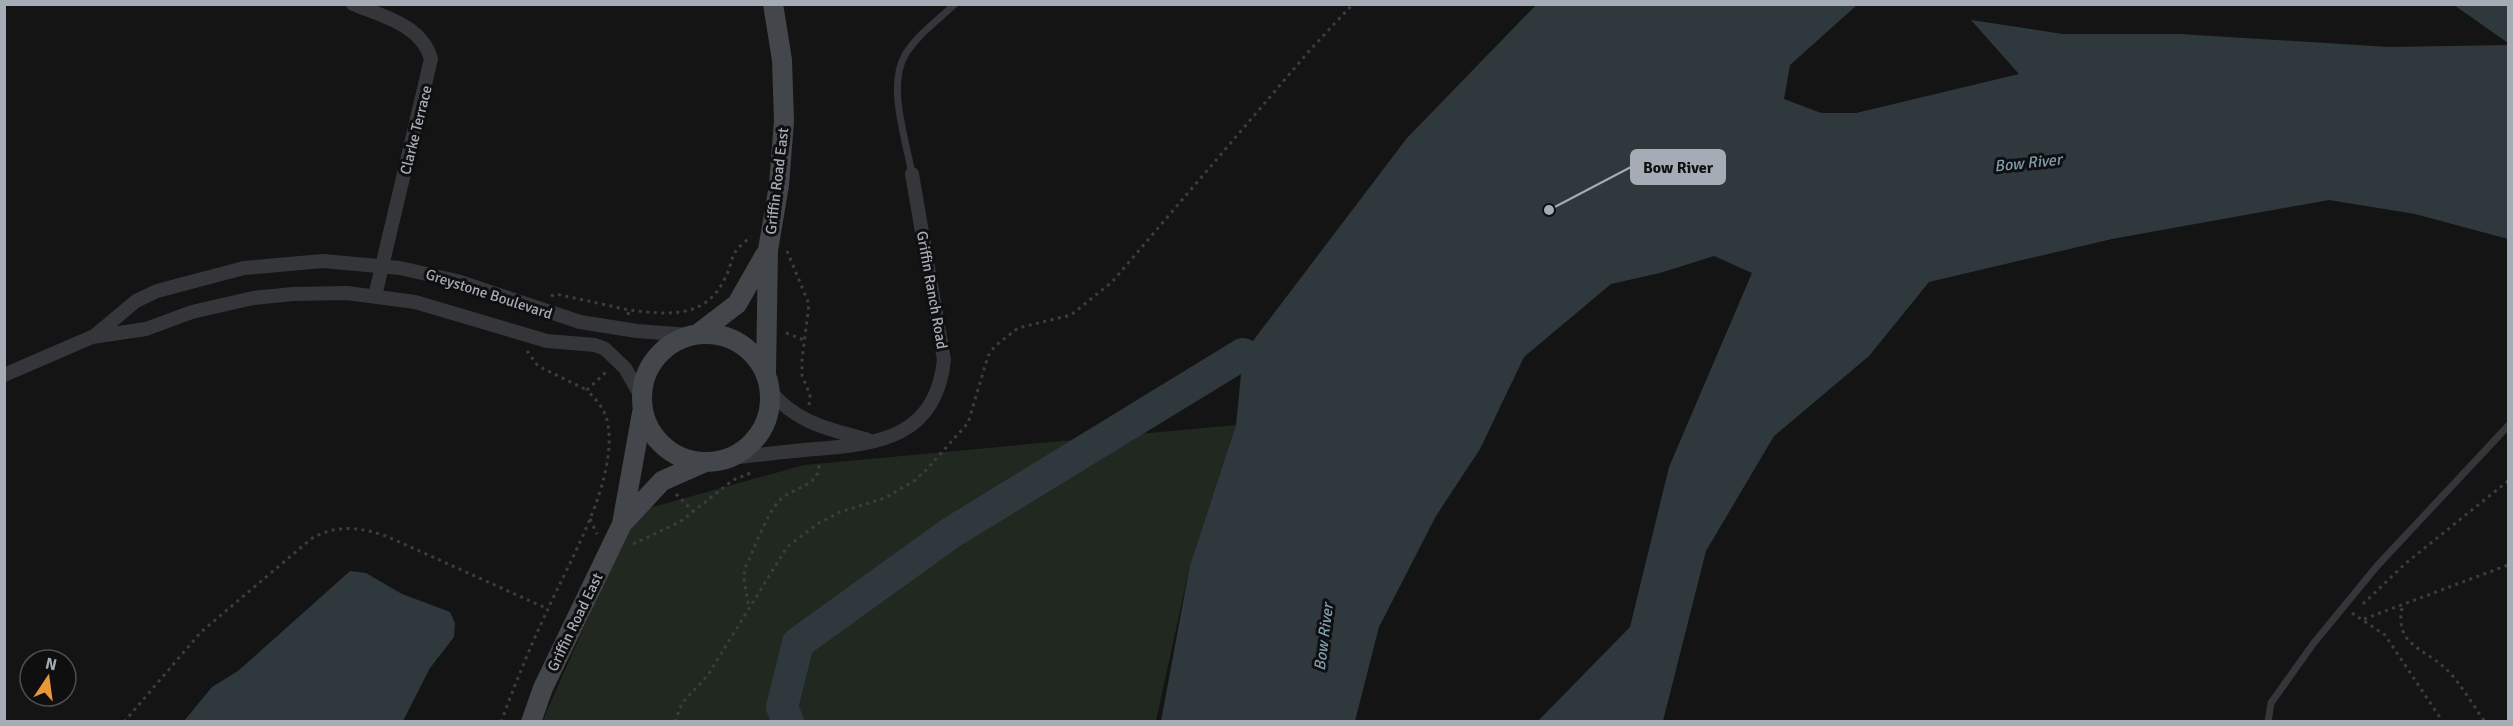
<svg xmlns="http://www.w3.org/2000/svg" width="2513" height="726" viewBox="0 0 2513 726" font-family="Signika,sans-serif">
<rect width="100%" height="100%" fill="#141415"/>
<path fill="#202820" d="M1236,425L1190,565L1156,721L542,722L635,512L804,465Z"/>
<path fill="#2e383d" d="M1537,4L1857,5L1790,65L1784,99L1821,113H1856L2019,74L1971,20L2063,34H2180L2389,47L2508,45V239L2415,214L2329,200L2112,239L1929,282L1869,356L1774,436L1706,551L1663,721H1538L1630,627L1669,467L1752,273L1714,256L1660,273L1611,284L1524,357L1480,449L1436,516L1379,627L1355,721H1161L1190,565L1236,425L1243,354L1407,138Z
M2454,5H2508V43Z
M350,571L366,573L402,594L450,612L455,623L454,637L430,668L403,721H184L212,687L238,671Z"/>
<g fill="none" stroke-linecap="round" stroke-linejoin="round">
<path stroke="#2e383d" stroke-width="32" d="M788,722L782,707L798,643L952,532L1243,354"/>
<path stroke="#3b3d41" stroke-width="3" stroke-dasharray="3 4.5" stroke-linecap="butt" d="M787,251L809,304L802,360V375L810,395L809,406
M551,296L556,294L629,310
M628,315L629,310C664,314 703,320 723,282C736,259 726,255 751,237
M786,333L804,340
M527,351L538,366L587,390
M676,494L694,512
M590,519L597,534
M633,544L680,522L733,480L753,472
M748,604L744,578L745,568C754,550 766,514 780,500C793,487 820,486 819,465
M2363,604L2406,563L2508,481
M2402,608C2395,645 2422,647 2445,668C2460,682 2472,704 2485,722
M2352,613L2385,635L2443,722
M2364,619L2508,565
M124,722L201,632L311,539C335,524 360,527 386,536L548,609
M501,722C515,684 530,647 547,611C570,560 617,482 608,425C606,410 597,401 587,390L607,371
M675,722L682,703L708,675L787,547L819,523L840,512L885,498L914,481L926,470L968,423L988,356L995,346L1018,328L1071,315L1112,282L1310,50L1353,4"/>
<path stroke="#35363a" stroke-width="7" d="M912,174C906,140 887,86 905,55C917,35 938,20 955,4
M2268,722L2271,703L2313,644L2377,566L2508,426"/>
<path stroke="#35363a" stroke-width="14" d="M353,4C382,16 422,25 431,59L375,296
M93,337L136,301L157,291L244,268L323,261L400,268L457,281L580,322L637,331L689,335
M4,375L92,337L146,329L192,312L253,298L293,294L347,293L415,302L547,341L595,345L605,349L625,368L642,398
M771,392C798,424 830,429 868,440
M731,458C760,455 788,451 817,449C881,444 936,436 944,360L912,174"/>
<path stroke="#43464a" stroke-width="20" d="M699,333L737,304L765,255
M642 398a64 64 0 1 1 128 0a64 64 0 1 1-128 0Z
M766,372L768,250L779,185L784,121L782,60L773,4
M622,524L662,481L705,462
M531,722L543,688L622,524L642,413"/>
</g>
<g text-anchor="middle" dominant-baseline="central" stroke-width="6" stroke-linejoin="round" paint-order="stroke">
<g font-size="15" fill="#a6acb5" stroke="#0f0f10">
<text transform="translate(416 130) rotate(-76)">Clarke Terrace</text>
<text transform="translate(777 181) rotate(-83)">Griffin Road East</text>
<text transform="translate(932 290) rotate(80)">Griffin Ranch Road</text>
<text transform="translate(489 294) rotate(18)">Greystone Boulevard</text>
<text transform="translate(575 622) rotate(-64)">Griffin Road East</text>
</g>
<g font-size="16" font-style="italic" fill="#7e9eaf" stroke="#0f0f10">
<text transform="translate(2028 163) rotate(-6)">Bow River</text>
<text transform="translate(1324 637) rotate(-83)">Bow River</text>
</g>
</g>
<path fill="none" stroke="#a6acb5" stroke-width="2" d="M1549 210L1631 167"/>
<circle fill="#a6acb5" stroke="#0f0f10" stroke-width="2" cx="1549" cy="210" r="6"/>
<rect fill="#a6acb5" stroke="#a6acb5" stroke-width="2" x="1631" y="150" width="94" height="34" rx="6"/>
<g font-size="16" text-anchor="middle" font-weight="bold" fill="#111">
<text x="1678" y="173">Bow River</text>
</g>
<rect width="2513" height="726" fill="none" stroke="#a6acb5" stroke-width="12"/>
<g transform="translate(48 678) rotate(13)"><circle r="28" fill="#0f0f10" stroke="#4b4e52" stroke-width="1.5"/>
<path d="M0-4.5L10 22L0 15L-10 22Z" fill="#e89638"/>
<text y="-9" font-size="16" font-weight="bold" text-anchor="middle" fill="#a6acb5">N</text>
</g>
</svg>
